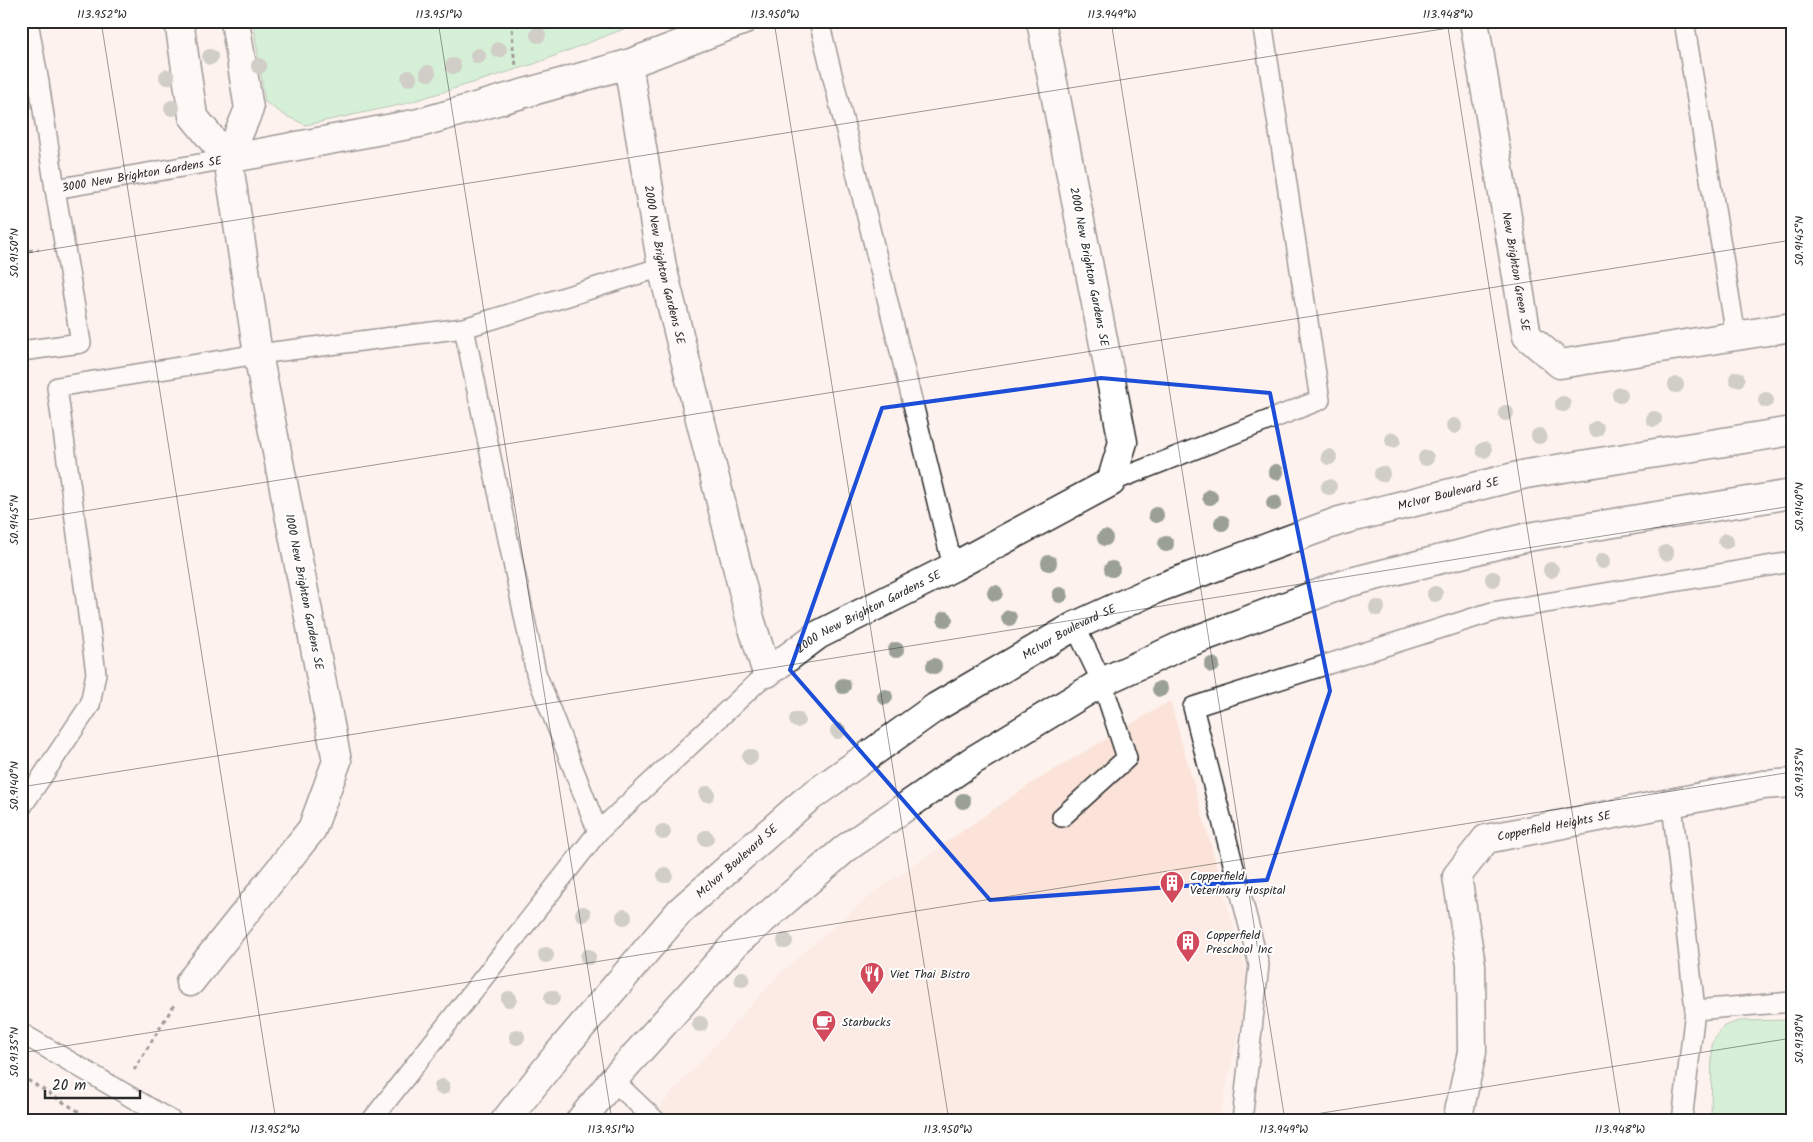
<svg xmlns="http://www.w3.org/2000/svg" width="1813" height="1142" viewBox="0 0 1813 1142" font-family="Kalam,sans-serif">
<rect width="100%" height="100%" fill="#fdf2ee"/>
<filter id="ink" filterUnits="userSpaceOnUse"><feTurbulence type="fractalNoise" baseFrequency=".02" numOctaves="2"/><feDisplacementMap in="SourceGraphic" scale="10" xChannelSelector="R" yChannelSelector="G"/><feConvolveMatrix kernelMatrix="1 2 1 2 8 2 1 2 1" color-interpolation-filters="sRGB"/></filter>
<g filter="url(#ink)">
<path fill="#fbe3d9" d="M1170,701L1250,983L1219,1121H650L670,1094L780,973L870,895L1032,783Z"/>
<path fill="#a6eebb" stroke="#688c73" d="M253,21H644L534,64L404,104L306,125L286,116L265,102Z
M1792,1020V1121H1711L1712,1043L1724,1026L1739,1021Z"/>
<g fill="none" stroke-linecap="round" stroke-linejoin="round">
<defs>
<g id="service">
<path d="M28,21L39,83"/>
<path d="M819,21L953,567"/>
<path d="M1684,21L1736,336"/>
<path d="M21,82L39,83L55,189L81,343L21,351"/>
<path id="s1" d="M55,189L228,159"/>
<path d="M464,328L536,673L598,832"/>
<path d="M1111,482L1320,400L1262,21"/>
<path d="M1672,804L1695,1010L1682,1121"/>
<path d="M21,808L90,705L96,673L57,387L258,354L464,328L662,267"/>
<path d="M1062,817L1127,758L1102,682L1075,626"/>
<path d="M1695,1010L1792,1002"/>
<path d="M21,1033L172,1121"/>
<path d="M613,1080L656,1121"/>
<path d="M371,1121L598,832L767,673"/>
<path d="M1242,1121L1259,965L1193,707L1492,612L1792,562"/>
</g>
<g id="minor">
<path d="M179,21L193,116L228,159"/>
<path id="s2" d="M742,21L628,64L662,267L751,622L767,673L818,635L953,567L1111,482L1123,442L1041,21"/>
<path id="s3" d="M1474,21L1527,336L1560,364L1792,327"/>
<path d="M228,159L419,123L628,64"/>
<path d="M228,159L249,109L235,21"/>
<path d="M190,982L312,829L337,761L258,354L228,159"/>
<path id="s4" d="M1457,1121L1472,1052L1471,965L1457,876L1486,839L1763,785L1792,783"/>
</g>
<g id="secondary">
<path id="s5" d="M505,1121L558,1054L680,911L806,800L936,707L1075,626L1156,589L1339,521L1526,474L1792,431"/>
<path d="M580,1121L613,1080L736,943L846,848L972,761L1102,682L1185,644L1347,583L1528,537L1792,494"/>
</g>
</defs>
<use href="#service" stroke="#2b2b2b" stroke-width="22"/>
<use href="#minor" stroke="#2b2b2b" stroke-width="31"/>
<use href="#secondary" stroke="#2b2b2b" stroke-width="31"/>
<path stroke="#2b2b2b" stroke-width="3" stroke-dasharray="4 4" stroke-linecap="butt" d="M512,21L513,50L516,65
M21,252L39,249
M134,1070L174,1005
M21,1076L94,1121
M97,1121L105,1112"/>
<use href="#service" stroke="#fff" stroke-width="19"/>
<use href="#minor" stroke="#fff" stroke-width="28"/>
<use href="#secondary" stroke="#fff" stroke-width="28"/>
</g>
<g fill="#9ba097">
<circle cx="538" cy="35" r="8"/>
<circle cx="499" cy="50" r="8"/>
<circle cx="478" cy="56" r="8"/>
<circle cx="210" cy="57" r="8"/>
<circle cx="259" cy="66" r="8"/>
<circle cx="453" cy="66" r="8"/>
<circle cx="428" cy="73" r="8"/>
<circle cx="167" cy="77" r="8"/>
<circle cx="409" cy="78" r="8"/>
<circle cx="172" cy="108" r="8"/>
<circle cx="1737" cy="379" r="8"/>
<circle cx="1676" cy="385" r="8"/>
<circle cx="1620" cy="395" r="8"/>
<circle cx="1766" cy="400" r="8"/>
<circle cx="1563" cy="404" r="8"/>
<circle cx="1506" cy="413" r="8"/>
<circle cx="1654" cy="419" r="8"/>
<circle cx="1454" cy="426" r="8"/>
<circle cx="1596" cy="429" r="8"/>
<circle cx="1539" cy="436" r="8"/>
<circle cx="1393" cy="440" r="8"/>
<circle cx="1484" cy="450" r="8"/>
<circle cx="1329" cy="457" r="8"/>
<circle cx="1426" cy="458" r="8"/>
<circle cx="1276" cy="472" r="8"/>
<circle cx="1382" cy="474" r="8"/>
<circle cx="1329" cy="487" r="8"/>
<circle cx="1210" cy="497" r="8"/>
<circle cx="1274" cy="503" r="8"/>
<circle cx="1156" cy="515" r="8"/>
<circle cx="1222" cy="523" r="8"/>
<circle cx="1105" cy="538" r="8"/>
<circle cx="1726" cy="541" r="8"/>
<circle cx="1166" cy="544" r="8"/>
<circle cx="1666" cy="553" r="8"/>
<circle cx="1603" cy="561" r="8"/>
<circle cx="1049" cy="563" r="8"/>
<circle cx="1112" cy="569" r="8"/>
<circle cx="1551" cy="570" r="8"/>
<circle cx="1493" cy="579" r="8"/>
<circle cx="995" cy="593" r="8"/>
<circle cx="1435" cy="594" r="8"/>
<circle cx="1060" cy="595" r="8"/>
<circle cx="1377" cy="608" r="8"/>
<circle cx="1009" cy="618" r="8"/>
<circle cx="945" cy="619" r="8"/>
<circle cx="896" cy="650" r="8"/>
<circle cx="1212" cy="665" r="8"/>
<circle cx="934" cy="666" r="8"/>
<circle cx="843" cy="686" r="8"/>
<circle cx="1160" cy="689" r="8"/>
<circle cx="885" cy="697" r="8"/>
<circle cx="797" cy="720" r="8"/>
<circle cx="838" cy="731" r="8"/>
<circle cx="750" cy="757" r="8"/>
<circle cx="707" cy="794" r="8"/>
<circle cx="963" cy="801" r="8"/>
<circle cx="663" cy="832" r="8"/>
<circle cx="706" cy="838" r="8"/>
<circle cx="665" cy="875" r="8"/>
<circle cx="583" cy="914" r="8"/>
<circle cx="624" cy="917" r="8"/>
<circle cx="785" cy="941" r="8"/>
<circle cx="546" cy="955" r="8"/>
<circle cx="588" cy="957" r="8"/>
<circle cx="742" cy="979" r="8"/>
<circle cx="552" cy="998" r="8"/>
<circle cx="509" cy="999" r="8"/>
<circle cx="700" cy="1024" r="8"/>
<circle cx="517" cy="1037" r="8"/>
<circle cx="442" cy="1087" r="8"/>
</g>
</g>
<path d="M0 0H1813V1142H0ZM1101,378L1270,393L1330,691L1267,880L990,900L790,670L882,408Z" fill="#fdf2ee" fill-opacity=".55" fill-rule="evenodd"/>
<path fill="none" stroke="#1d4ed8" stroke-width="4" stroke-linejoin="round" d="M1101,378L1270,393L1330,691L1267,880L990,900L790,670L882,408Z"/>
<path fill="none" stroke="#2b2b2b" stroke-width="1" stroke-opacity="0.45" d="M101,21L276,1121M438,21L612,1121M774,21L949,1121M1111,21L1285,1121M1447,21L1621,1121M1784,21L1792,72M21,254L1493,21M21,521L1792,240M21,787L1792,506M21,1053L1792,772M1272,1121L1792,1038"/>
<defs>
<symbol id="building-pin" viewBox="-11 -11 22 30"><path d="M0 17L-7.5 6A9.5 9.5 0 1 1 7.5 6Z" fill="#d1495b" stroke="#fff"/><path d="M-4-6H4V6H1V3H-1V6H-4ZM-2.5-4.3h1.7v1.8h-1.7ZM.8-4.3h1.7v1.8H.8ZM-2.5-1h1.7V.8h-1.7ZM.8-1h1.7V.8H.8Z" fill="#fff"/></symbol>
<symbol id="restaurant-pin" viewBox="-11 -11 22 30"><path d="M0 17L-7.5 6A9.5 9.5 0 1 1 7.5 6Z" fill="#d1495b" stroke="#fff"/><path d="M-5-6h1v4h1v-4h1v4h1v-4h1v5L-1.5 .5V6h-2V.5L-5-1ZM5-6V6H3V1.5H1.5Q1.5-4 5-6Z" fill="#fff"/></symbol>
<symbol id="cafe-pin" viewBox="-11 -11 22 30"><path d="M0 17L-7.5 6A9.5 9.5 0 1 1 7.5 6Z" fill="#d1495b" stroke="#fff"/><path d="M-5.5-4.5H6V0H3Q3 3.5 0 3.5H-2.5Q-5.5 3.5-5.5 0ZM3-3.2v2h1.7v-2ZM-6 4.5H4V6H-6Z" fill="#fff"/></symbol>
</defs>
<g fill-rule="evenodd">
<use href="#building-pin" x="1158" y="869" width="28" height="38"/>
<use href="#building-pin" x="1174" y="928" width="28" height="38"/>
<use href="#restaurant-pin" x="858" y="960" width="28" height="38"/>
<use href="#cafe-pin" x="810" y="1008" width="28" height="38"/>
</g>
<g text-anchor="middle" dominant-baseline="central" stroke-width="4" stroke-linejoin="round" paint-order="stroke">
<g font-size="12" fill="#2b2b2b" stroke="#fff">
<text stroke="none"><textPath href="#s1" startOffset="88">3000 New Brighton Gardens SE</textPath></text>
<text stroke="none"><textPath href="#s2" startOffset="326">2000 New Brighton Gardens SE</textPath></text>
<text transform="translate(1089 267) rotate(79)">2000 New Brighton Gardens SE</text>
<text stroke="none"><textPath href="#s3" startOffset="254">New Brighton Green SE</textPath></text>
<text stroke="none"><textPath href="#s5" startOffset="1159">McIvor Boulevard SE</textPath></text>
<text transform="translate(304 592) rotate(79)">1000 New Brighton Gardens SE</text>
<text stroke="none"><textPath href="#s2" startOffset="866">2000 New Brighton Gardens SE</textPath></text>
<text stroke="none"><textPath href="#s5" startOffset="754">McIvor Boulevard SE</textPath></text>
<text stroke="none"><textPath href="#s4" startOffset="364">Copperfield Heights SE</textPath></text>
<text stroke="none"><textPath href="#s5" startOffset="349">McIvor Boulevard SE</textPath></text>
</g>
<g font-size="12" fill="#2b2b2b" stroke="#fff" text-anchor="start">
<text x="1190" y="876">Copperfield<tspan x="1190" dy="14">Veterinary Hospital</tspan></text>
<text x="1206" y="935">Copperfield<tspan x="1206" dy="14">Preschool Inc</tspan></text>
<text x="890" y="974">Viet Thai Bistro</text>
<text x="842" y="1022">Starbucks</text>
</g>
</g>
<rect width="1813" height="1142" fill="none" stroke="#fff" stroke-width="55"/>
<path d="M45 1090v8h95v-8" fill="none" stroke="#2b2b2b" stroke-width="2.5"/>
<text x="52" y="1090" font-size="15" fill="#2b2b2b" stroke="#ffffff" stroke-width="4" paint-order="stroke">20 m</text>
<rect x="28" y="28" width="1758" height="1086" fill="none" stroke="#2b2b2b" stroke-width="2"/>
<g font-size="12" text-anchor="middle" fill="#2b2b2b">
<text x="102" y="18">113.952°W</text>
<text x="439" y="18">113.951°W</text>
<text x="775" y="18">113.950°W</text>
<text x="1112" y="18">113.949°W</text>
<text x="1448" y="18">113.948°W</text>
<text transform="translate(1799 241) rotate(-90)" y="4">50.9145°N</text>
<text transform="translate(14 253) rotate(-90)" y="4">50.9150°N</text>
<text transform="translate(1799 507) rotate(-90)" y="4">50.9140°N</text>
<text transform="translate(14 520) rotate(-90)" y="4">50.9145°N</text>
<text transform="translate(1799 773) rotate(-90)" y="4">50.9135°N</text>
<text transform="translate(14 786) rotate(-90)" y="4">50.9140°N</text>
<text transform="translate(1799 1039) rotate(-90)" y="4">50.9130°N</text>
<text transform="translate(14 1052) rotate(-90)" y="4">50.9135°N</text>
<text x="275" y="1133">113.952°W</text>
<text x="611" y="1133">113.951°W</text>
<text x="948" y="1133">113.950°W</text>
<text x="1284" y="1133">113.949°W</text>
<text x="1620" y="1133">113.948°W</text>
</g>
</svg>
